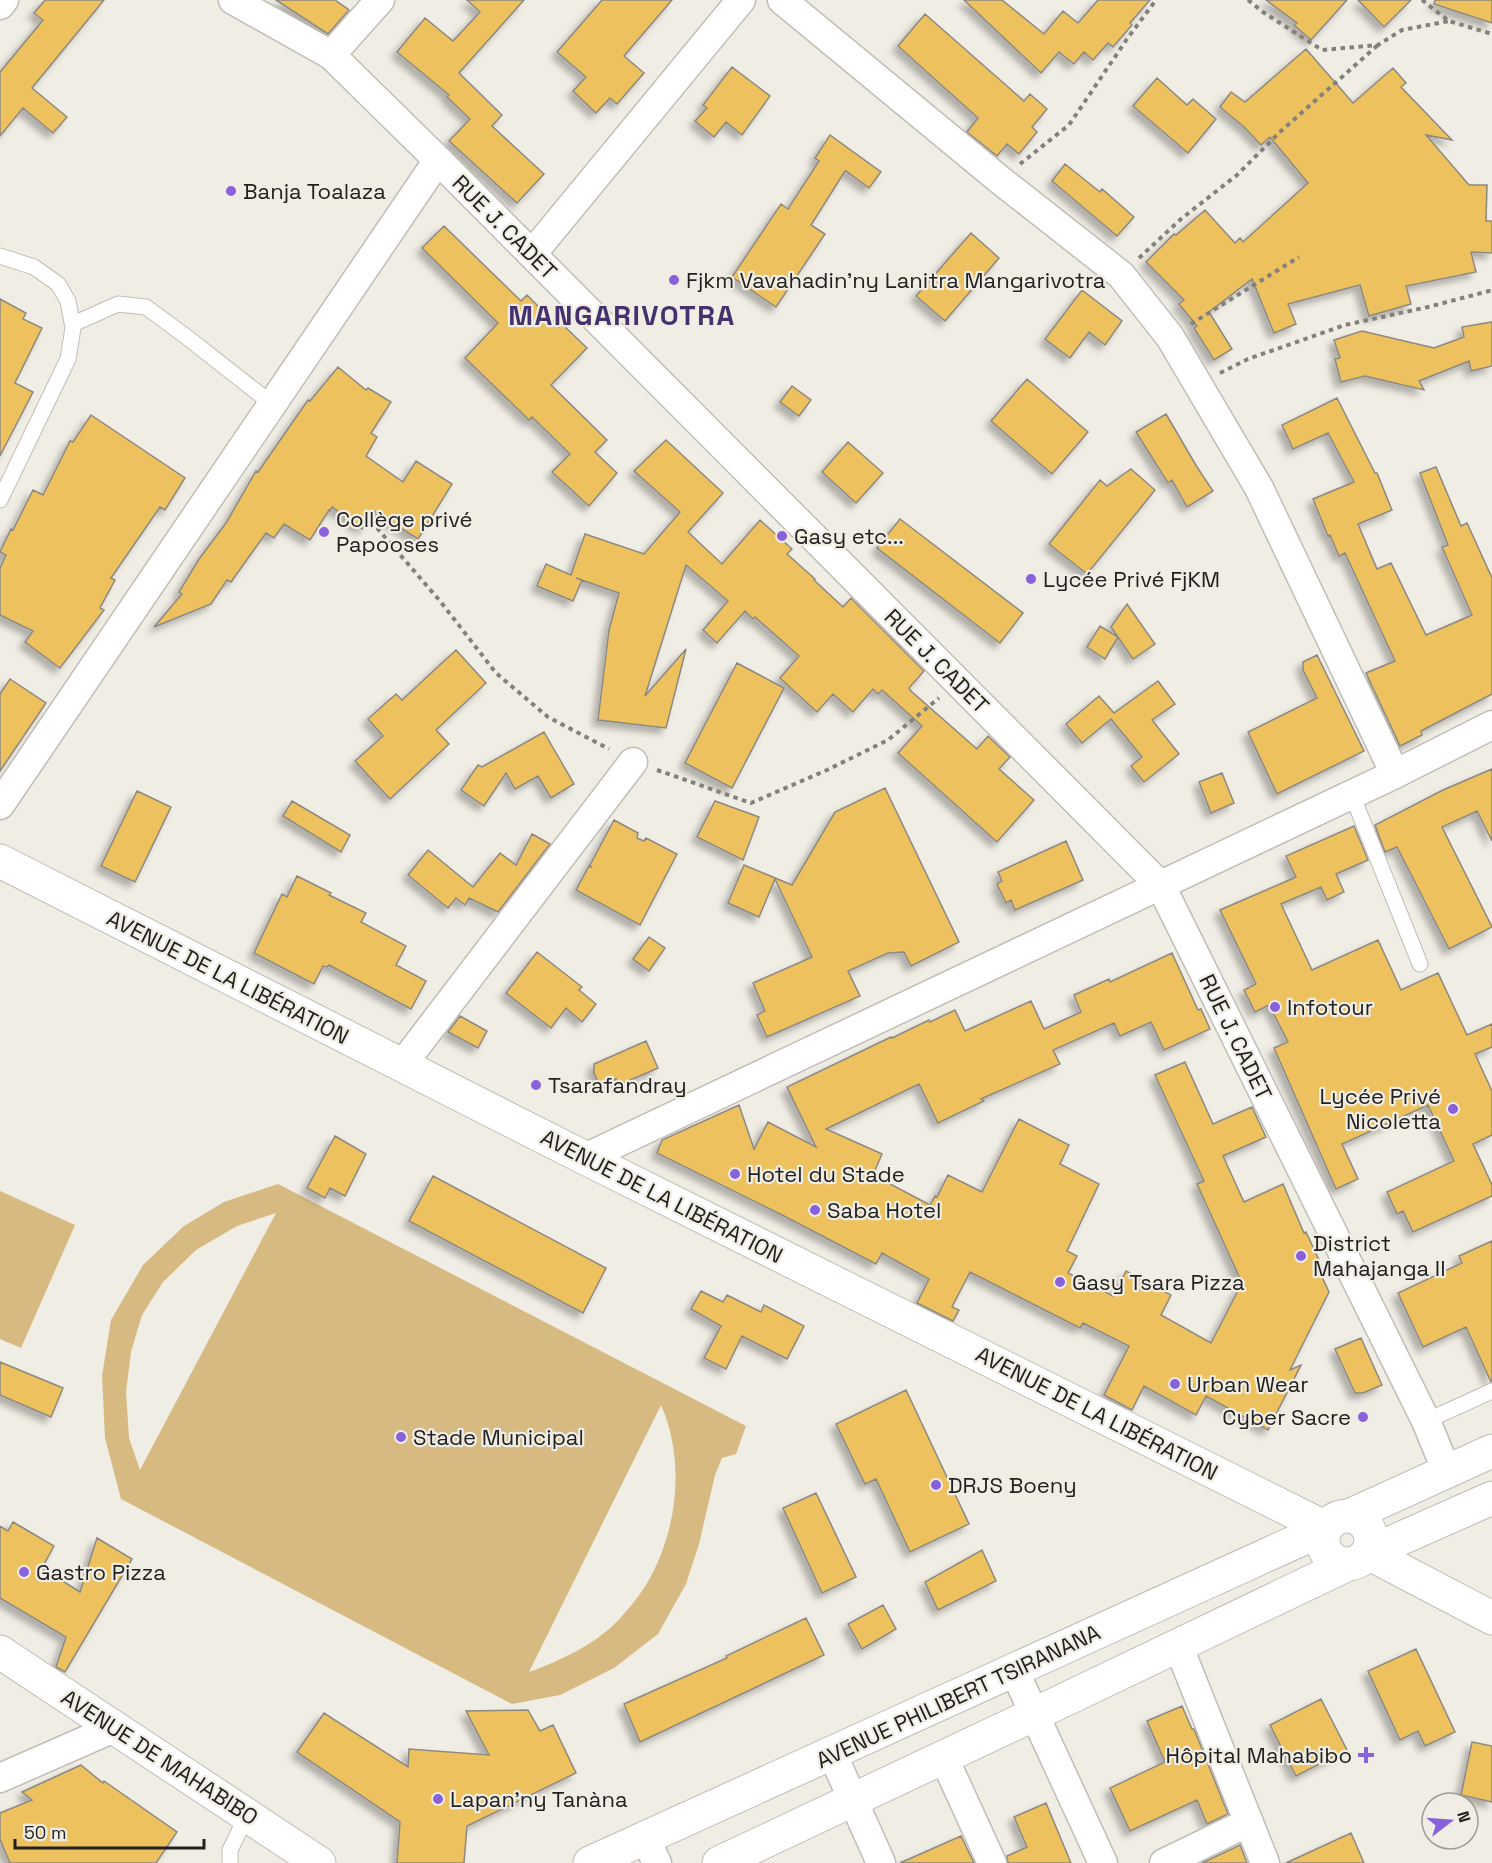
<svg xmlns="http://www.w3.org/2000/svg" width="1492" height="1863" viewBox="0 0 1492 1863" font-family="'Space Grotesk',sans-serif">
<defs>
<filter id="shadow"><feDropShadow dx="-5.5" dy="5.5" stdDeviation="3" flood-color="#0004"/></filter>
</defs>
<rect width="100%" height="100%" fill="#f0ede5"/>
<path fill="#d6ba81" fill-rule="evenodd" d="M278,1184L746,1426L736,1454L722,1458L715,1475L699,1544L686,1584L658,1634L614,1668L560,1695L512,1704L121,1499L105,1438L102,1376L111,1320L143,1265L184,1226L224,1202ZM276,1213L140,1470L129,1438L126,1392L131,1352L142,1315L163,1282L196,1250L237,1226ZM661,1405C685,1459 678,1527 650,1578C643,1591 632,1605 623,1615C599,1643 562,1660 529,1672Z
M0,1191L75,1225L21,1348L0,1339Z"/>
<path fill="#eec15f" stroke="#8c8982" stroke-width="1.5" filter="url(#shadow)" d="M45,0H104L32,88L67,117L53,133L23,108L0,136V72L43,20L34,13Z
M276,0H335L349,10L328,34Z
M467,0H524L459,73L502,115L492,126L544,174L517,203L449,141L470,119L447,97L449,95L397,52L425,18L453,41L480,12Z
M602,0H672L624,56L644,73L617,104L610,98L596,113L573,91L586,77L557,52Z
M964,0H1002L1044,34L1063,11L1078,23L1098,0H1150L1130,23L1132,25L1113,47L1108,43L1093,60L1084,52L1074,64L1059,52L1041,73Z
M1266,0H1347L1311,40L1294,25L1297,23Z
M1358,0H1411L1384,27Z
M1435,0H1492V23L1434,4Z
M925,14L1024,101L1030,94L1047,109L1032,127L1037,132L1019,154L1007,144L997,156L967,132L978,118L898,46Z
M1306,49L1353,103L1393,68L1406,83L1401,87L1452,140L1426,135L1469,185H1487L1486,221H1492V253L1471,252L1476,272L1406,286L1411,304L1369,316L1360,285L1288,304L1296,324L1274,333L1252,279L1209,312L1232,349L1214,360L1194,328L1197,326L1179,304L1184,300L1146,262L1174,234L1176,235L1205,210L1235,243L1240,238L1243,242L1308,183L1270,137L1261,145L1244,127L1220,107L1231,92L1245,102Z
M732,67L770,96L742,135L726,122L714,137L695,121L707,108L703,105Z
M1157,78L1187,105L1193,99L1216,119L1188,153L1133,106Z
M830,135L881,172L869,188L846,171H845L811,225L825,234L776,307L732,277L781,204L788,209L819,161L815,158Z
M1065,164L1100,192L1102,189L1134,217L1117,236L1052,181Z
M444,226L521,301L527,295L559,327L562,324L587,348L551,385L607,440L595,452L617,473L589,506L552,472L570,454L532,417L529,420L465,358L498,323L422,248Z
M971,233L999,258L945,321L916,296Z
M1082,290L1122,321L1105,345L1089,332L1070,358L1045,339Z
M0,299L26,313L23,319L42,328L15,383L33,392L0,456Z
M1492,322V366L1471,371L1469,361L1419,381L1424,390L1365,376L1341,382L1335,359L1340,358L1334,340L1362,331L1434,348L1464,337L1462,327Z
M338,367L366,390L368,388L391,402L371,433L377,437L366,456L403,482L416,461L452,484L418,539L374,511L362,529L332,507L330,511L329,510L310,540L284,524L274,538L266,533L231,582L227,580L211,604L154,627L182,594L179,592L199,559L226,523L256,471L258,472L308,400L310,401Z
M1027,379L1088,432L1052,474L991,421Z
M792,386L811,400L799,416L780,402Z
M1337,398L1375,473H1377L1392,510L1358,524L1377,569L1391,563L1426,635L1472,615L1442,547L1448,545L1420,473L1436,467L1461,526L1467,523L1492,578V694L1421,731L1422,735L1400,746L1366,673L1395,661L1345,553L1339,556L1330,535L1328,536L1313,499L1354,482L1328,433L1293,449L1282,425Z
M1166,414L1197,467L1213,491L1187,507L1172,480L1168,483L1136,432Z
M91,415L185,478L165,510L160,507L111,578L115,580L100,608L104,610L60,668L25,642L33,631L0,615V568L6,555L0,552L11,529L13,530L33,490L43,495L70,441L73,442Z
M666,440L723,493L688,532L722,564L760,520L792,549L787,554L815,579L814,580L843,607L851,598L924,671L909,688L911,691L977,749L988,736L1010,757L999,769L1034,800L997,842L898,753L922,726L882,690L878,694L873,689L853,712L833,694L817,712L780,678L799,656L755,617L753,619L745,611L717,643L703,630L728,601L686,565L645,696L686,649L666,728L598,720L609,630L619,593L576,578L582,580L573,601L537,586L546,564L571,575L585,534L644,554L680,512L634,471Z
M848,442L883,473L856,503L822,472Z
M1131,469L1155,490L1087,574L1049,544L1100,480L1107,486Z
M900,519L1023,613L1000,643L877,548Z
M1127,604L1155,644L1133,659L1118,637L1105,659L1087,647L1100,626L1118,637L1111,627Z
M456,650L486,683L436,730L449,744L390,799L355,761L383,736L368,719L396,694L402,700Z
M1317,655L1364,751L1277,794L1248,732L1317,698L1303,670V662Z
M737,663L784,688L732,788L685,763Z
M10,679L46,703L0,771V694Z
M1158,681L1175,704L1152,720L1179,754L1144,782L1131,766L1142,757L1111,719L1082,743L1066,724L1099,696L1114,713Z
M544,732L574,784L551,798L538,776L515,789L506,773L484,806L461,790L478,765L482,767Z
M1492,769V841L1477,811L1442,827L1492,927L1449,949L1397,847L1385,852L1375,825L1443,790Z
M1222,773L1234,803L1211,813L1199,782Z
M885,788L959,942L911,966L904,952L888,953L848,971L860,996L767,1037L757,1015L765,1011L753,983L812,957L775,879L759,917L728,903L744,865L792,885L835,812Z
M137,791L171,807L135,882L101,866Z
M292,801L350,835L341,852L283,816Z
M715,801L759,817L743,860L697,837Z
M614,820L638,833L637,838L644,841L646,838L677,854L640,925L576,890L589,866L591,867L590,865Z
M1354,826L1368,860L1336,874L1344,892L1327,900L1321,887L1281,904L1312,970L1378,940L1401,990L1438,973L1467,1035L1492,1024V1047L1475,1054L1492,1091V1135L1473,1144L1492,1185V1196L1413,1232L1403,1211L1397,1214L1387,1192L1454,1161L1428,1105L1342,1144L1358,1179L1336,1189L1274,1048L1288,1042L1269,1005L1255,1012L1244,990L1256,984L1220,910L1296,877L1286,856Z
M532,834L550,844L498,912L469,898L465,905L456,898L448,908L408,875L428,850L473,887L500,853L516,865Z
M1066,841L1083,880L1015,910L1011,900L1006,903L997,884L1002,881L998,872Z
M297,876L331,893L329,895L366,913L361,922L406,946L396,965L426,981L411,1009L329,965L327,967L323,966L314,984L254,953L282,894L287,897Z
M649,937L665,948L649,971L633,959Z
M537,952L582,987L579,990L596,1004L582,1022L566,1008L551,1028L506,993Z
M1172,953L1198,1010L1201,1009L1210,1029L1164,1050L1151,1022L1120,1036L1114,1023L1053,1050L1060,1064L981,1099L984,1101L938,1123L919,1084L826,1129L882,1154L873,1175L930,1205L935,1196L937,1197L948,1175L982,1192L1019,1119L1069,1145L1060,1164L1099,1184L1067,1251L1077,1256L1068,1273L1113,1296L1126,1271L1171,1295L1161,1315L1211,1343L1242,1283L1197,1184L1204,1181L1155,1075L1185,1062L1213,1124L1252,1107L1266,1137L1223,1156L1244,1202L1283,1184L1304,1233L1306,1232L1320,1262L1316,1264L1329,1292L1290,1370L1301,1365L1268,1430L1206,1396L1196,1415L1144,1386L1132,1410L1104,1395L1129,1346L1083,1323L1080,1328L970,1272L952,1307L959,1310L953,1321L917,1303L929,1279L882,1253L876,1264L784,1216L657,1153L662,1140L739,1105L754,1149L768,1122L816,1147L787,1087L891,1037L892,1038L929,1020L930,1022L955,1010L965,1031L1031,1001L1044,1029L1081,1012L1074,995L1109,979L1110,982Z
M460,1016L487,1031L478,1048L448,1032Z
M646,1041L658,1068L619,1085L616,1079L600,1086L594,1073V1064Z
M335,1136L366,1154L345,1196L330,1188L325,1198L307,1188Z
M433,1176L606,1268L583,1313L409,1221Z
M1492,1241V1381L1491,1382L1466,1327L1423,1347L1398,1293L1462,1263L1459,1256Z
M701,1291L723,1302L727,1295L761,1312L764,1305L804,1326L787,1359L742,1336L726,1369L704,1358L721,1326L691,1309Z
M1361,1338L1382,1385L1363,1393H1355L1335,1349Z
M0,1362L63,1388L51,1417L0,1395Z
M906,1390L969,1524L910,1552L876,1479L865,1484L836,1424Z
M816,1493L856,1577L822,1593L783,1508Z
M13,1522L54,1546L42,1568L80,1592L97,1538L132,1559L65,1672L56,1667L66,1637L0,1598V1526L8,1531Z
M982,1550L996,1581L938,1610L925,1582Z
M883,1605L896,1629L862,1649L848,1624Z
M806,1618L824,1655L640,1742L624,1704L727,1658L726,1656Z
M1416,1649L1455,1732L1425,1746L1418,1731L1400,1740L1368,1671Z
M1321,1699L1347,1750L1296,1776L1270,1725Z
M1182,1706L1192,1729H1194L1228,1814L1207,1824L1197,1800L1130,1831L1110,1788L1165,1762L1147,1721Z
M528,1710L540,1731L553,1725L576,1773L467,1826L464,1863H397L400,1822L297,1752L324,1713L408,1767L409,1749L489,1755L466,1711Z
M1472,1742L1492,1746V1802L1461,1795Z
M81,1765L103,1783L104,1781L177,1832L156,1863H10L0,1839V1813L32,1800L22,1792Z
M1046,1803L1071,1863H1008L1007,1856L1027,1847L1014,1817Z
M1351,1833L1364,1863H1286Z
M961,1836L974,1863H900Z
M1240,1845L1247,1863H1202Z"/>
<g fill="none" stroke-linecap="round" stroke-linejoin="round">
<defs>
<path id="service" d="M0,256L34,267L58,284L68,301L73,328L68,359L0,500
M73,324L118,304L146,307L188,338L272,404
M1352,795L1420,964
M1426,1421L1492,1391
M230,1863V1850L247,1815"/>
<path id="minor" d="M233,0L331,55L438,160L1161,886L1426,1421L1447,1472
M782,0L1000,180L1121,275L1170,337L1259,488L1395,774
M0,5L4,0
M331,55L380,0
M532,254L741,0
M0,805L438,160
M402,1065L633,762
M585,1158L1395,774L1492,725
M1178,1645L1265,1863
M1014,1670L1103,1863
M832,1753L881,1863
M944,1758L992,1863
M0,1778L114,1728
M645,1838L657,1863
M1164,1863L1249,1822"/>
<path id="secondary" d="M0,861L585,1158L1326,1528
M1323 1540a24 24 0 1 1 48 0a24 24 0 1 1-48 0Z
M1349,1516L1492,1451
M1368,1553L1492,1618
M1368,1553L1492,1498
M590,1863L1326,1528
M719,1863L1035,1714L1346,1565"/>
<path id="primary" d="M0,1652L319,1863"/>
</defs>
<use href="#service" stroke="#c1bdb7" stroke-width="17"/>
<use href="#minor" stroke="#c1bdb7" stroke-width="31"/>
<use href="#secondary" stroke="#c1bdb7" stroke-width="35"/>
<use href="#primary" stroke="#c1bdb7" stroke-width="35"/>
<path stroke="#83817c" stroke-width="4" stroke-dasharray="4.5 4.5" stroke-linecap="butt" d="M1248,0L1263,12L1322,50L1378,45L1402,30L1449,21
M1422,0L1449,21L1492,34
M1020,164L1069,125L1127,39L1156,0
M1139,258L1181,219L1237,175L1281,131L1378,45
M1191,324L1299,257
M1220,373L1248,359L1345,325L1428,307L1489,291H1492
M377,528L440,601L496,673L548,717L609,749
M657,770L751,803L827,770L888,740L939,698"/>
<use href="#service" stroke="#fff" stroke-width="15"/>
<use href="#minor" stroke="#fff" stroke-width="28"/>
<use href="#secondary" stroke="#fff" stroke-width="33"/>
<use href="#primary" stroke="#fff" stroke-width="33"/>
</g>
<g fill="#8861db" stroke="#f0ede5" stroke-width="2">
<circle cx="231" cy="191" r="6"/>
<circle cx="674" cy="280" r="6"/>
<circle cx="324" cy="532" r="6"/>
<circle cx="782" cy="536" r="6"/>
<circle cx="1031" cy="579" r="6"/>
<circle cx="1275" cy="1007" r="6"/>
<circle cx="536" cy="1085" r="6"/>
<circle cx="1453" cy="1109" r="6"/>
<circle cx="735" cy="1174" r="6"/>
<circle cx="815" cy="1210" r="6"/>
<circle cx="1301" cy="1256" r="6"/>
<circle cx="1060" cy="1282" r="6"/>
<circle cx="1175" cy="1384" r="6"/>
<circle cx="1363" cy="1417" r="6"/>
<circle cx="401" cy="1437" r="6"/>
<circle cx="936" cy="1485" r="6"/>
<circle cx="24" cy="1572" r="6"/>
<path d="M1363 1746h6v6h6v6h-6v6h-6v-6h-6v-6h6z"/>
<circle cx="438" cy="1799" r="6"/>
</g>
<g text-anchor="middle" dominant-baseline="central" stroke-width="4.5" stroke-linejoin="round" paint-order="stroke">
<g font-size="22" fill="#23211f" stroke="#f0ede5" text-anchor="start">
<text x="243" y="191">Banja Toalaza</text>
<text x="686" y="280">Fjkm Vavahadin'ny Lanitra Mangarivotra</text>
<text x="336" y="519">Collège privé<tspan x="336" dy="25">Papooses</tspan></text>
<text x="794" y="536">Gasy etc...</text>
<text x="1043" y="579">Lycée Privé FjKM</text>
<text x="1287" y="1007">Infotour</text>
<text x="548" y="1085">Tsarafandray</text>
<text x="1441" y="1096" text-anchor="end">Lycée Privé<tspan x="1441" dy="25">Nicoletta</tspan></text>
<text x="747" y="1174">Hotel du Stade</text>
<text x="827" y="1210">Saba Hotel</text>
<text x="1313" y="1243">District<tspan x="1313" dy="25">Mahajanga II</tspan></text>
<text x="1072" y="1282">Gasy Tsara Pizza</text>
<text x="1187" y="1384">Urban Wear</text>
<text x="1351" y="1417" text-anchor="end">Cyber Sacre</text>
<text x="413" y="1437">Stade Municipal</text>
<text x="948" y="1485">DRJS Boeny</text>
<text x="36" y="1572">Gastro Pizza</text>
<text x="1352" y="1755" text-anchor="end">Hôpital Mahabibo</text>
<text x="450" y="1799">Lapan'ny Tanàna</text>
</g>
<g font-size="22" fill="#23211f" stroke="#f0ede5">
<text transform="translate(505 227) rotate(45)">RUE J. CADET</text>
<text transform="translate(937 661) rotate(45)">RUE J. CADET</text>
<text transform="translate(228 977) rotate(27)">AVENUE DE LA LIBÉRATION</text>
<text transform="translate(1236 1037) rotate(64)">RUE J. CADET</text>
<text transform="translate(662 1196) rotate(27)">AVENUE DE LA LIBÉRATION</text>
<text transform="translate(1097 1413) rotate(27)">AVENUE DE LA LIBÉRATION</text>
<text transform="translate(958 1696) rotate(-25)">AVENUE PHILIBERT TSIRANANA</text>
<text transform="translate(160 1757) rotate(33)">AVENUE DE MAHABIBO</text>
</g>
<g font-size="28" font-weight="bold" letter-spacing="1.5" fill="#44316d" stroke="#f0ede5">
<text x="622" y="315">MANGARIVOTRA</text>
</g>
</g>
<g transform="translate(1450 1821) rotate(73)"><circle r="28" fill="#f0ede5" stroke="#9e9b96" stroke-width="1.5"/>
<path d="M0-4.5L10 22L0 15L-10 22Z" fill="#8861db"/>
<text y="-9" font-size="16" font-weight="bold" text-anchor="middle" fill="#23211f">N</text>
</g>
<path d="M15 1839v9h189v-9" fill="none" stroke="#23211f" stroke-width="3"/>
<text x="24" y="1839" font-size="18" fill="#23211f" stroke="#f0ede5" stroke-width="4.5" paint-order="stroke">50 m</text>
</svg>
